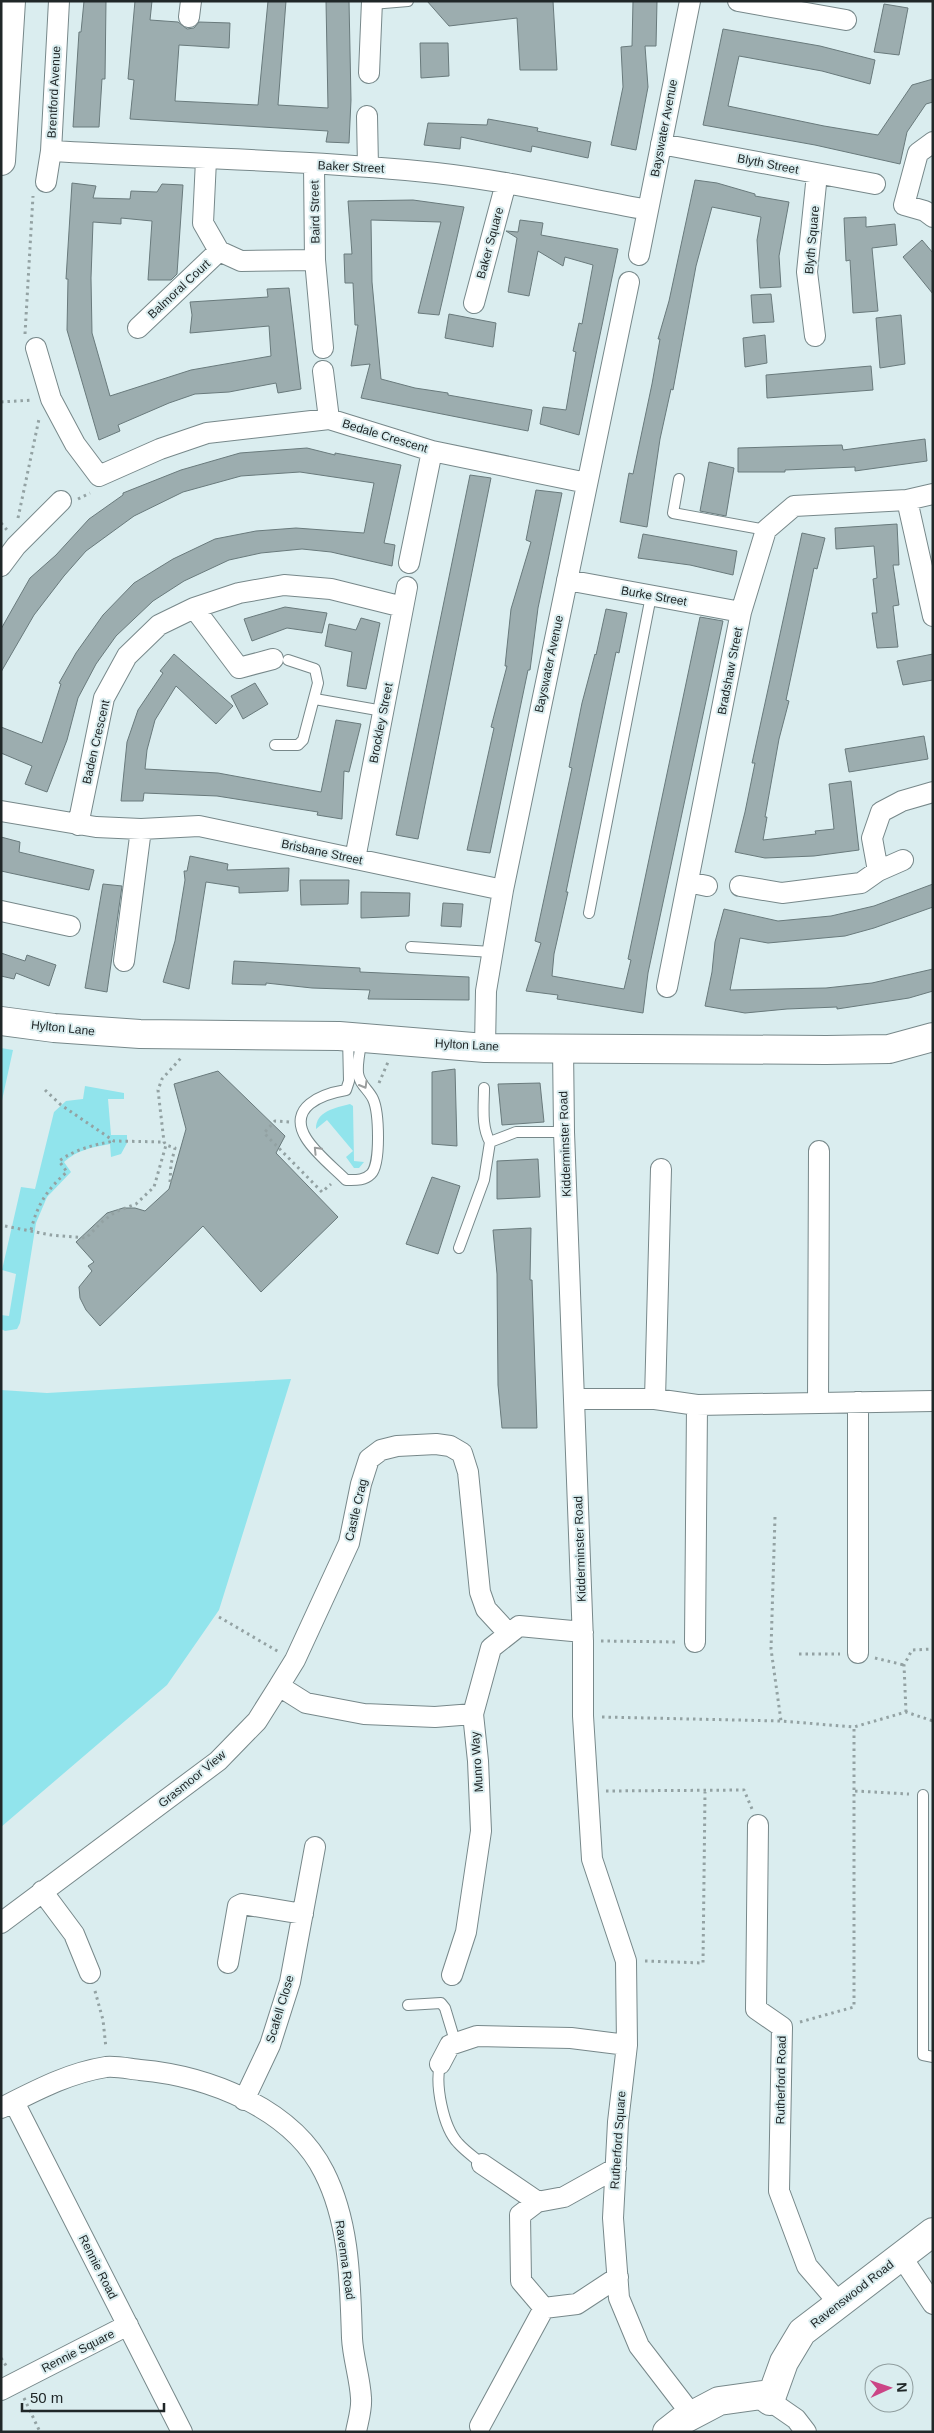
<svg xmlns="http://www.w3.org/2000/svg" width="934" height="2433" viewBox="0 0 934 2433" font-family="Helvetica,sans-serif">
<rect width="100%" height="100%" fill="#daedef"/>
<path fill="#91e4ec" d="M1,1048L13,1050L1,1105Z
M85,1086L124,1093V1099H108L111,1135H127V1143L121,1154L111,1157L110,1144C93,1147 77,1150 64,1162L71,1172L47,1197L36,1223L20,1323L17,1329L5,1331L1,1329V1315L9,1316L16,1274L2,1270L21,1187L35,1189L54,1112L66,1101L83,1099Z
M350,1104L353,1106L354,1161L364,1162L359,1168H354L346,1157L353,1151L327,1120L316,1129C316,1111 335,1108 350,1104Z
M291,1379L219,1610L167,1685L1,1827V1390L47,1393Z"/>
<path fill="#9cadaf" stroke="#697a7c" d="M84,1H106L105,79H102L99,127H73L79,32H81Z
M135,1H152L150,20L178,22L187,29L194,28L199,22L230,23L229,48L179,45L175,101L258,105L268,1H286L278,105L328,108L326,1H349L351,100L349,143L326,142L328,131L130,119L134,80L128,79Z
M427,1H553L557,70H520L517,18L449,26Z
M633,1H657L656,46H645L648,87L636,150L611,145L623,87L621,47L632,46Z
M884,4L908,8L899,55L874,52Z
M723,29L820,46L875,60L870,84L822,71L739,56L728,106L824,126L878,135L912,85L933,79V102L926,104L907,132L900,164L815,145L703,125Z
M420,43H448L449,76L421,78Z
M488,119L538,128L537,131L591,142L588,158L532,146L531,152L461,137L460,149L424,145L428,123L487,125Z
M695,180L717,183L755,194V196L789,202L779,256L781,287L760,288L757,240L761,217L712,207L696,266L673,390L671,389L660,439L647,527L620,522L629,473L633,474L652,384L660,339H658L669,301Z
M72,183L96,186L93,198L130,199L131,191L157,192L162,184L183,185L177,274L171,280H148L152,221L121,218V224L93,222L91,278L92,333L110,396L191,370L271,356L269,326L190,333L192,315L190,302L268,297L267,289L289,288L301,389L278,393L276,383L229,392L195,394L169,403L118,425L120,431L99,440L67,330L68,279H66Z
M413,200L464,207L439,315L418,313L441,222L371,220L372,282L381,379L415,388L448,393V395L532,410L528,431L361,398L370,364L351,366L358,325H355L353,283H345L344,254H352L348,201Z
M866,217V227L895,224L897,245L872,248L878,311L853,313L850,260L846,261L844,218Z
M520,220L543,223L541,235L618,249L579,435L540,424L543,407L566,410L576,352L573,351L579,323L582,324L593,265L565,257L563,266L538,251L529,296L508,292L517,238L506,231L518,232Z
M922,240L933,253V294L903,257Z
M771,294L774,322L753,323L751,295Z
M449,314L496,323L493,347L445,338Z
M901,315L905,364L880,368L876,318Z
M765,335L767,363L745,367L743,338Z
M871,366L873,390L767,398L766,375Z
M925,439L927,461L855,471V467L785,470V472H738V448L842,445L843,450Z
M307,448L335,455V453L401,465L384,543L395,545L392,566L331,552L302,549L261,553L229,560L184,581L153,601L116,636L96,664L78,698L67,740L47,792L25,784L32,766L1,753V727L42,743L61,684L59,683L76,653L103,615L134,583L173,559L215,539L256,531L296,528L364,533L374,483L300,472L241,476L183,492L134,516L86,551L64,576L34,615L1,672V629L30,578L56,555L89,519L123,495V493L181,470L240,453Z
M709,462L734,468L726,516L700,511Z
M470,475L491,478L418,839L396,835Z
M536,490L562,493L538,608L530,670H528L490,853L467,850L494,728L491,727L507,666H505L511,609L531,542L526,540Z
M897,524L899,565H893L899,605L893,606L898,647L877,648L872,613H877L873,579L877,578L874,546L836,549L835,528Z
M802,533L825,538L817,569L814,568L786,700L789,701L779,739L765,817H767L763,840L816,834L815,831L834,829L829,784L851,781L859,850L814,856L765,858L735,852L745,812L755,763H752Z
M643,534L737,551L733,575L690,565L638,558Z
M285,607L327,613L322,633L287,628L252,641L244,619Z
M606,609L627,613L619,653L616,652L566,892H568L554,954L552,976L624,989L631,960L628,959L700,617L723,621L648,973L643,1013L557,999L558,995L526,991L541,943L535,941L572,768L569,767L582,703L595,654L596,655Z
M361,618L380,623L366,689L347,686L352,652L325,646L329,624L356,630Z
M174,654L233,706L216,724L176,686L155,720L147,750L145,769L218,773L321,792L336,720L361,724L349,772L344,771L342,819L317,815L318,812L217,796L144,793L143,801H121L127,742L138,710L163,673L160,671Z
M933,654V680L903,685L897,661Z
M255,683L268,704L243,719L231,696Z
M924,736L928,759L849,772L845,749Z
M1,837L20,842L19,852L94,870L89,890L1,871Z
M190,856L228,864L227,870L289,868L288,891L239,893V887L206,882L189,989L163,982L175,941L185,880L184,871H187Z
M300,880H349L348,904L301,905Z
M103,884L122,886L107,992L85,988Z
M933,884V907L874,928L845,936L768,943L740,938L730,990L826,988L872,983L933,969V991L909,998L837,1009V1007L787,1009L745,1013L705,1006L712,972L715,942L724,909L778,921L831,916L874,906Z
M361,892L410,893L409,916L361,918Z
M443,903L463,904L461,927L441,926Z
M1,953L25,961L27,955L56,965L49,986L16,973L14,979L1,976Z
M234,961L360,968V972L469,977V1000L368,999L370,990L312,988L266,983V985L232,984Z
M455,1069L457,1146L432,1144V1072Z
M218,1071L285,1136L276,1153L338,1217L261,1292L203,1226L100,1326L86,1310L80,1298L79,1287L92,1271L88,1266L94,1262L76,1242L107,1213L123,1208H135L145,1211L169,1189L186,1129L174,1084Z
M540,1083L544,1122L502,1125L498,1084Z
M538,1159L540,1197L497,1199V1161Z
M432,1177L460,1186L438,1254L406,1244Z
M531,1228L530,1280H532L537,1428H502L498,1385L497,1274L493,1230Z"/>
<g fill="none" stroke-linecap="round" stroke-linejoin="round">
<defs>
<path id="lane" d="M372,4L408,1
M679,479L673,513L766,530
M315,699L383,711
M275,745H298L303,740L318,683L315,669L288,660
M589,913L651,596
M411,947L492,952
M348,1037L349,1081L346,1090C322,1094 287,1107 306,1138C315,1153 333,1167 346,1180C355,1180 364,1181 371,1174C381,1164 379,1112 373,1099C369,1090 359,1084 358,1073C357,1062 360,1050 362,1039
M484,1088C484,1106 481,1126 490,1142
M459,1248L484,1180L490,1142L516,1132H564
M923,1795V2055L933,2057
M408,2005L441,2003L445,2008L455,2041
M440,2064C435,2085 443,2127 458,2143C465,2151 474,2157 482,2164"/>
<path id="street" d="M738,1L846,20
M189,17L191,1
M369,73L372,1
M367,116L368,167
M933,142L918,153L904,205L925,211L933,217
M661,144L875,184
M51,151C179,158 309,160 436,173C507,181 578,197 648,210
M206,160L203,223L219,251L241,261L315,260
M314,165L315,260L323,348
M46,182L51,151L59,1
M639,255L690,1
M474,303L506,183
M138,328L219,251
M815,336L807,272L817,174
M36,348L51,399L75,444L99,476L160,449L207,433L329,419L432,451L587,483
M323,371L329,419
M907,500L933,616
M409,563L432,451
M1,566L16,546L61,501
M567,580L741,612
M194,608L239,668L273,659
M1,811L96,827L141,829L199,826L503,890
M78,825L104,698L127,656L159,625L194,608L239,593L284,585L331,589L403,607
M355,859L407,587
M878,871L872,838L881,812L902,801L933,792
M688,882L707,886
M740,886L782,893L861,883L878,871L903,860
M1,911L70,926
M124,961L141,829
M667,987L741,612L766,530L794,506L907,500L933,494
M563,1047L564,1132L583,1641V1716L592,1859L626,1961L627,2045
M485,1048L486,991L503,890L629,282
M574,1399H655L697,1405L933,1401
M655,1399L661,1169
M818,1403L819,1151
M695,1642L697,1405
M858,1653V1402
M279,1686L295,1660L349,1543L361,1484L369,1459L381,1450L397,1446L436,1444L450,1446L462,1453L468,1472L480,1592L486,1609L509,1634
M758,1825L756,2009L782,2027L779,2191L807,2266L839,2303
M42,1891L74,1934L90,1973
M1,1923L218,1761L257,1721L279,1686L306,1703L364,1714L435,1717L473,1714
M228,1963L238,1906L242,1904L303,1914
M452,1975L466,1932L481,1831L478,1761L473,1714L491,1648L519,1626L583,1632
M440,2064L450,2045L477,2036L571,2038L627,2045L618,2122L613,2218L619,2298L639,2346L692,2415
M244,2100L270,2045L290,1982L315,1847
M14,2102L182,2432
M1,2108C35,2091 68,2073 106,2067C117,2066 130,2069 140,2070C208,2076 292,2108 324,2172C350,2223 350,2282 352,2338C353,2358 360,2378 361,2398C362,2409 358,2421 356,2432
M482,2164L538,2202
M616,2168L564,2197L537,2202L520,2215L521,2281L544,2308L577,2304L618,2277
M901,2256L933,2304
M1,2390L128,2325
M770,2401L796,2419L806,2432
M480,2426L544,2308"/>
<path id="secondary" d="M1,161L11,1
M1,1021L54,1028L140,1034L339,1036L485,1048L826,1050L889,1049L933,1037
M667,2432L681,2421L719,2401L762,2395L770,2401L784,2362L802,2332L933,2232"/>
</defs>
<use href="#lane" stroke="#77888a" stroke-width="12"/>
<use href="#street" stroke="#77888a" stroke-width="22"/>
<use href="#secondary" stroke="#77888a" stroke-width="30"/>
<path stroke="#93a2a3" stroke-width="3" stroke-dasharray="2.5 4" stroke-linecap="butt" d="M25,334L33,196
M1,402L33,400
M78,499L90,493
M18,518L39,419
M1,523L7,530
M379,1083L388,1062
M45,1090L61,1105L114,1141L164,1142
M289,1122L275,1121L264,1133L322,1192L331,1184
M170,1182L171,1164L175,1148L166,1145L164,1142L158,1090L162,1079L181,1058
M5,1226L51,1235L86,1238L103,1221L115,1212L136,1204L154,1187L166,1145
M31,1230C37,1205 48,1188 67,1172L59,1161C76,1149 93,1145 114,1141
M775,1517L771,1649L781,1721
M219,1617L279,1652
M601,1641L678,1642
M799,1654H840
M875,1658L904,1665
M906,1712L904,1665L912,1650L933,1649
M602,1717L781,1721L854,1727L906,1712L933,1721
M606,1791L744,1790L752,1809
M855,1791L909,1794
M645,1961L703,1963L705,1792
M95,1991L103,2020L106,2048
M800,2022L854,2007V1727
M1,2358L7,2367
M24,2398L40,2432"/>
<use href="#lane" stroke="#fff" stroke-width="10"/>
<use href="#street" stroke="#fff" stroke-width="20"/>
<use href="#secondary" stroke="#fff" stroke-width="28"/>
</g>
<defs><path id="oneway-chevron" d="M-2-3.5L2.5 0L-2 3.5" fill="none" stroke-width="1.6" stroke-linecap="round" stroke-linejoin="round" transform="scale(1.25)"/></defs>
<g stroke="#9b9e9e">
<use href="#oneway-chevron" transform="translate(364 1085) rotate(60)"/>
<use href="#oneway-chevron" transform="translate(317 1150) rotate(-134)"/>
</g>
<g text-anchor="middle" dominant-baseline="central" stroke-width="4" stroke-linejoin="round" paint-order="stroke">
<g font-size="12" fill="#202728" stroke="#daedef">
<text transform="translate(54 92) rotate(-87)">Brentford Avenue</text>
<text transform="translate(664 128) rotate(-79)">Bayswater Avenue</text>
<text transform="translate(768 164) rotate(11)">Blyth Street</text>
<text transform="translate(351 167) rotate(3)">Baker Street</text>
<text transform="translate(315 212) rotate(-91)">Baird Street</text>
<text transform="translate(812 240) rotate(-85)">Blyth Square</text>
<text transform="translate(490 243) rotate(-75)">Baker Square</text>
<text transform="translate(179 289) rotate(-43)">Balmoral Court</text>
<text transform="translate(385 436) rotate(17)">Bedale Crescent</text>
<text transform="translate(654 596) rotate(10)">Burke Street</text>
<text transform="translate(549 664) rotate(-78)">Bayswater Avenue</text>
<text transform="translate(730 671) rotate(-79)">Bradshaw Street</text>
<text transform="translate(381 723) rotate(-79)">Brockley Street</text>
<text transform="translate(96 742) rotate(-77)">Baden Crescent</text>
<text transform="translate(322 852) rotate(12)">Brisbane Street</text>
<text transform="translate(63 1028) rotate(6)">Hylton Lane</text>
<text transform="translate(467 1045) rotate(3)">Hylton Lane</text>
<text transform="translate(565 1144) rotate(-92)">Kidderminster Road</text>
<text transform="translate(356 1510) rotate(-77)">Castle Crag</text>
<text transform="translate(580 1549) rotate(-92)">Kidderminster Road</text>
<text transform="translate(477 1762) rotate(-94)">Munro Way</text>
<text transform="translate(192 1779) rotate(-39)">Grasmoor View</text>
<text transform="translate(280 2009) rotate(-73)">Scafell Close</text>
<text transform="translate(781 2080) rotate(-89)">Rutherford Road</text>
<text transform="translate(618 2140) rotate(-86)">Rutherford Square</text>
<text transform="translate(345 2260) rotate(82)">Ravenna Road</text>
<text transform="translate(98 2267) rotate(63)">Rennie Road</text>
<text transform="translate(852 2294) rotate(-38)">Ravenswood Road</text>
<text transform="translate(78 2351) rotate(-27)">Rennie Square</text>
</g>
</g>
<rect width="934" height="2433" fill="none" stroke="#202728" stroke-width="5"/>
<g transform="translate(889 2388) rotate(87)"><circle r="24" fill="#daedef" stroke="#909e9f"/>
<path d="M0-4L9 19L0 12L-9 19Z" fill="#cb4586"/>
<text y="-8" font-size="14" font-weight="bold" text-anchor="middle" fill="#202728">N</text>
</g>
<path d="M22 2403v8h142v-8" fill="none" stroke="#202728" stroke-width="2.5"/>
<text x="30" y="2403" font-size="15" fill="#202728" stroke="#daedef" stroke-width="4" paint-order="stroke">50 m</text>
</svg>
